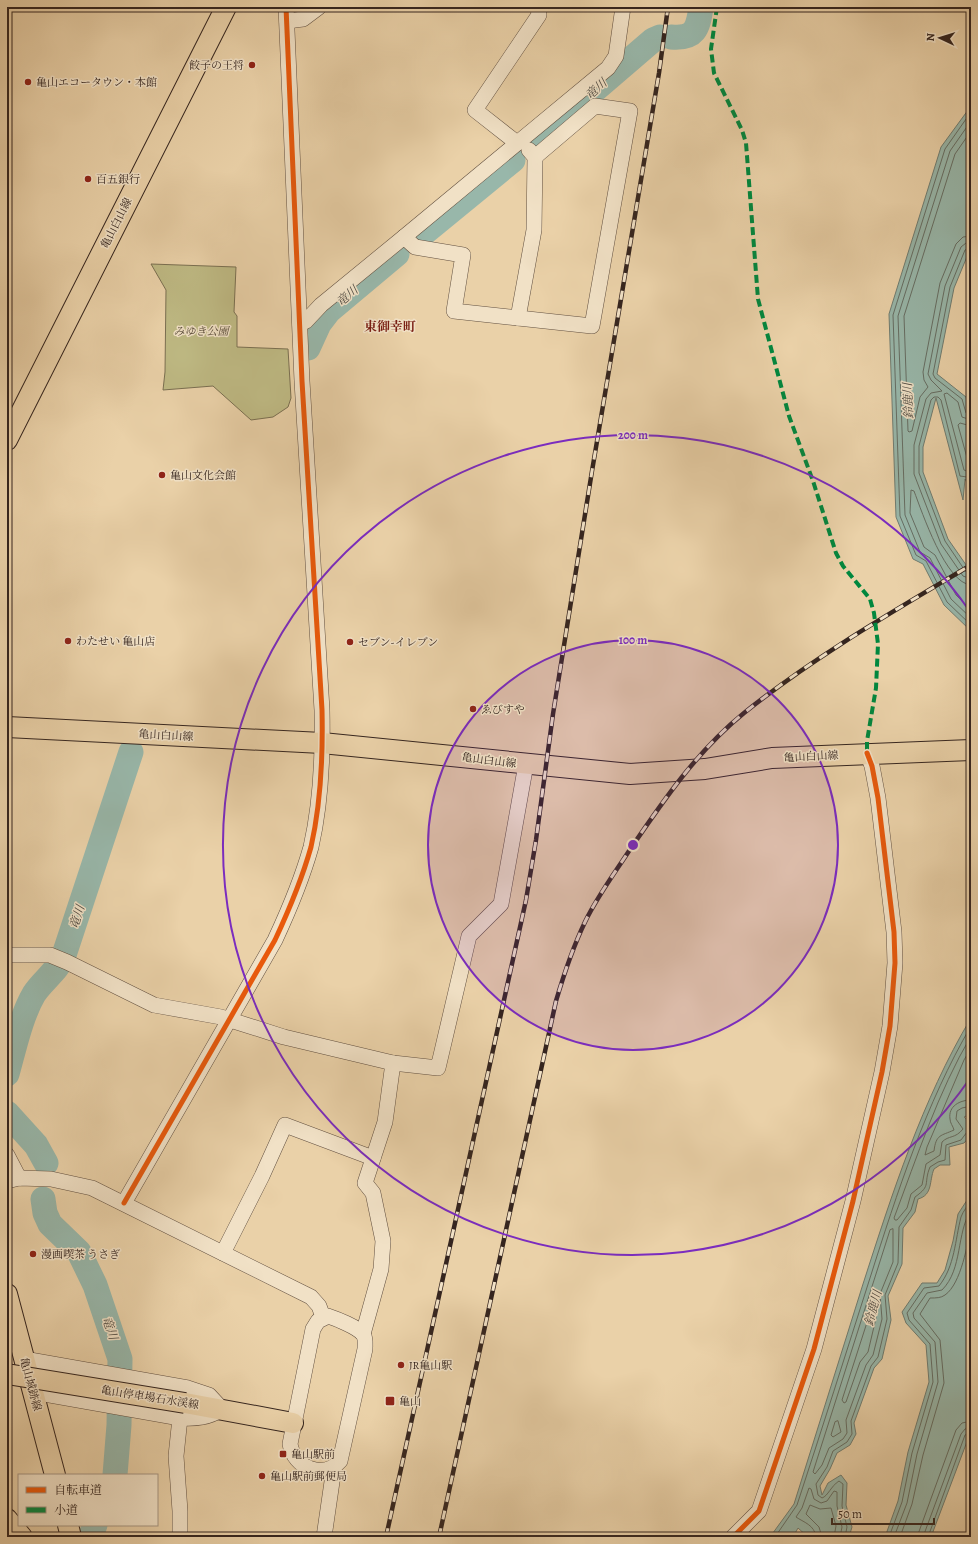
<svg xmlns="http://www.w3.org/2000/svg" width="978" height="1544" font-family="Alegreya,'Noto Serif JP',serif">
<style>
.green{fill:#beb983;stroke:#7a6f51}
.water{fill:#98b7aa;stroke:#707d72}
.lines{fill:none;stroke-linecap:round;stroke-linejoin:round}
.shore{stroke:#666e64;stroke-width:1}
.river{stroke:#98b7aa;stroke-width:25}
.minor-casing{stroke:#625041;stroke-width:16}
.major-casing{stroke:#35251f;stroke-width:22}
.minor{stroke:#f1e1c6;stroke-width:15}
.major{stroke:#ead1a8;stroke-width:20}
.rail-casing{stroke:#35251f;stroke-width:4.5}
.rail{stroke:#f1e1c6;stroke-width:3;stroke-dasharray:9;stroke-linecap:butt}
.major-bridge-casing{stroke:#35251f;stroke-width:22;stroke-linecap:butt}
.major-bridge{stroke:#ead1a8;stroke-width:20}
.quiet{stroke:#00873e;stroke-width:4;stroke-dasharray:8 4;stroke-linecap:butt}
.cycleway-casing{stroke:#f1e1c6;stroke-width:8}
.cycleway{stroke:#e8590c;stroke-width:5}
.ring{fill:none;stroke:#7b2cbf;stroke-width:2}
.poi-dot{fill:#8f2418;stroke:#f1e1c6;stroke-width:1.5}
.labels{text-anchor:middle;stroke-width:3;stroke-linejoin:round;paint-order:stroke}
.poi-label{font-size:11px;fill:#35251f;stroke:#f1e1c6;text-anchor:start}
.street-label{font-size:11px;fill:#35251f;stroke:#f1e1c6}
.park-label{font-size:11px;font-style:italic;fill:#574a38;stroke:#f1e1c6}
.water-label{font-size:12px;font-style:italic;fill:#4e4a42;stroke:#f1e1c6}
.quarter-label{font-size:13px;font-weight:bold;fill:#7a1f14;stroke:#f1e1c6}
.centre{fill:#7b2cbf;stroke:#f1e1c6;stroke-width:2}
.ring-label{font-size:12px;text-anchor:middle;font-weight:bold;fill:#7b2cbf;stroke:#f1e1c6;stroke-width:3;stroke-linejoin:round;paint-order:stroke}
</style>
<rect width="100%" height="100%" fill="#ead1a8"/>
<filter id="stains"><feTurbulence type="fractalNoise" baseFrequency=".005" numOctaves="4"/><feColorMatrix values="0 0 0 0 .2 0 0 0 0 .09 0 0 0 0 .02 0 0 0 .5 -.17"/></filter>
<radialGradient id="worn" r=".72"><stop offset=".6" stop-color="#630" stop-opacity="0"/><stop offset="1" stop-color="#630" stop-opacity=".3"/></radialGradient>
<polygon class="green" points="151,264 236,267 234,312 237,316 237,347 288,349 291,398 288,407 273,417 251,420 213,386 163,390 165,372 166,290"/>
<g class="water">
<polygon points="971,106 971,247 954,288 937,374 966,397 971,420 971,490 965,479 963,500 936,398 923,447 923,472 948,539 971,572 971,631 944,605 923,564 913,559 896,517 889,314 941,147"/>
<path d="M971 1018V1114L964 1117 971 1123V1135L964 1143 949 1147 950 1165H940L934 1169C929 1181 933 1195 918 1199L915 1212 903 1228 902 1264 888 1296 891 1320 882 1359 874 1368 854 1423 856 1434 850 1445 837 1453 830 1469 820 1486 822 1495 828 1483 841 1475 847 1483 846 1505 852 1527 849 1537H808L798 1528 793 1537H770L794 1504C817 1431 840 1357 863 1284 892 1194 922 1100 971 1018Z"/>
<polygon points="971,1194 971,1431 931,1537 885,1537 898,1501 908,1452 929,1382 926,1345 906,1323 902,1312 922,1283 937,1283 945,1270 953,1241 958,1214"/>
</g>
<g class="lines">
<g class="shore">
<polyline points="971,112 945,149 893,315 900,516 916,555 926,561 947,602 971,625"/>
<polyline points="971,121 950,151 898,316 905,515 920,552 930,558 951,599 971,618"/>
<polyline points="971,131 955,154 904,316 908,431 909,432 912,431 920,397 928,387 924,380 923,372 940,283 956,244 963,237 971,236"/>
<polyline points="971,242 966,243 961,247 945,286 928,374 931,380 942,391 931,393 926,399 914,445 914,474 941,544 963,576 971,579"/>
<polyline points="971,247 965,250 950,287 933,374 935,378 962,399 966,413 971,415"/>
<polyline points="971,420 962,417 958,402 947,393 944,394 964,470 971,473"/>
<polyline points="971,426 960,423 958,425 969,465 971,466"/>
<polyline points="971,481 967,477 960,476 941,400 938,397 934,397 931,400 919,446 919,473 945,541 966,572 971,574"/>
<path d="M971 585C946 584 922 512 914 491L911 490 910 513 924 547 935 555 956 595 971 610"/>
<path d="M971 1036C938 1092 917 1157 894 1218L895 1220H897L907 1208 911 1194 922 1185 926 1164 940 1155 942 1142C949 1135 955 1139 963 1129L956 1119 957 1111 962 1108 971 1106"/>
<path d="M971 1048 964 1060 927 1147 925 1155 934 1151C936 1134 941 1136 954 1130 953 1126 950 1123 950 1119 948 1106 960 1100 971 1100"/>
<polygon points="893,1229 893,1262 880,1294 882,1319 873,1355 866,1365 846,1420 847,1433 843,1439 829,1448 822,1465 815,1474 813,1472 890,1230"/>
<polygon points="873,1309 876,1318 868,1352 860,1362 846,1402 844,1403 842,1400 871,1310"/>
<polygon points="838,1421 841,1432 833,1437 831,1435 835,1422"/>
<path d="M775 1537 797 1505C822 1429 846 1353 870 1278 897 1193 926 1103 971 1026"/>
<path d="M816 1537C815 1525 803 1522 796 1517L802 1508 809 1488 811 1489 814 1499 821 1503 827 1501 834 1491 837 1492V1506L842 1527 840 1537"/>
<polyline points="822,1537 819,1527 806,1514 810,1505 820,1509 831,1508 836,1526 834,1537"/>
<path d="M845 1537 847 1527 842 1506 843 1484 839 1481C831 1486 828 1496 822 1498L818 1495 816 1484 827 1467 833 1451 847 1442 852 1434 851 1421 871 1366 878 1357 887 1319 885 1295 898 1263 899 1227 911 1210 915 1197C932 1185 923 1184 930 1167L938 1162 945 1160 946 1145 961 1140 967 1132 971 1131"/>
<path d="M889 1537 902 1502 912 1453 933 1382 930 1344 909 1320 907 1313 924 1288 939 1286C955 1266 955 1240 961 1217 963 1211 968 1206 971 1200"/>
<path d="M894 1537 907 1503 917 1454 938 1382 935 1342 914 1318 913 1313 927 1293 942 1290C963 1269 956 1233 971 1210"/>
<path d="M900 1537 912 1504 923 1455 944 1383 940 1340 920 1314 930 1298C936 1298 941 1298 945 1295 961 1284 968 1243 971 1225"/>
<polyline points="917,1537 956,1430 962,1423 971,1421"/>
<polyline points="923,1537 961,1434 965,1429 971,1427"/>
<polyline points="928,1537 965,1435 971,1432"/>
</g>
<g class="river">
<path d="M671 37C695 39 698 29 701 7"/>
<polyline points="533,143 653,40 660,37"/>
<polyline points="424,233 513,160"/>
<polyline points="308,348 319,324 329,311 397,254"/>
<path d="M7 1074C14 1049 21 1016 34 994 43 980 58 971 64 955L131 752"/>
<polyline points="7,1113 36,1145 46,1163"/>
<polyline points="43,1199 45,1213 50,1224 79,1252 95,1285 120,1359 119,1425 115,1475"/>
<polyline points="90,1537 95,1525"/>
</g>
<defs>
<g id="minor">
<polyline points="287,21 303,19 319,7"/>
<polyline points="517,143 475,110 539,15 538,7"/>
<polyline points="404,237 608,68 616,56 623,7"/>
<polyline points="518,318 534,230 535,157 529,150"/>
<polyline points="300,324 306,321 321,305 404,237 415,247 463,255 454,311 592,326 630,111 595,106 535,157"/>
<polyline points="7,955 50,955 67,962 154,1005 221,1017 284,1037 393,1063 438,1068 469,936 501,904 526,764"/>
<polyline points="7,1155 19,1178"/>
<polyline points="7,1181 19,1178 51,1179 92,1188 311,1297 319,1306 323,1317"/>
<path d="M124 1203 275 940C289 910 302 879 311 847 321 803 323 755 322 710L302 381 286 7"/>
<polyline points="223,1253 262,1176 285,1125 373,1158"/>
<path d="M328 1316C337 1319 357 1327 363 1334 366 1338 365 1344 365 1349L340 1461C323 1480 294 1468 290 1444L313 1329 318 1321Z"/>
<polyline points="363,1334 381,1269 383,1241 373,1193 365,1183 385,1122 393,1063"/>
<path d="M24 1359 188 1388 209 1395 222 1409C208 1418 196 1419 180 1418L33 1392"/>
<polyline points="180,1537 180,1511 176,1456 180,1418"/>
<polyline points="324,1537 334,1468"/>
<polyline points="733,1537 759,1511 814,1349 853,1201 882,1072 890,1026 893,988 895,963 894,932 878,798 872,766 867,753"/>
</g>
<g id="major">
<polyline points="7,440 226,7"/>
<polyline points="7,727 322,743 630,774 705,769 772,758 971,750"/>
<polyline points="7,1294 55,1475"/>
<polyline points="185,1403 293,1423"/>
<polyline points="7,1519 22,1537"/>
<polyline points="68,1525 71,1537"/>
</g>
</defs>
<use href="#minor" class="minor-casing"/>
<use href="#major" class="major-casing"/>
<use href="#minor" class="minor"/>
<use href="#major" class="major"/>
<defs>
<g id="rail">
<polyline points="386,1537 526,900 536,840 553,714 592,471 659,73 668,7"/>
<path d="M439 1537 556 1001C564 974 573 947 585 922 597 897 614 874 629 851 663 801 697 751 744 713 815 656 894 611 971 565"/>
</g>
</defs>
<use href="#rail" class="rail-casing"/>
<use href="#rail" class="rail"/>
<defs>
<polyline id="major-bridge" points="7,1374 185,1403"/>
</defs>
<use href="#major-bridge" class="major-bridge-casing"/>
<use href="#major-bridge" class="major-bridge"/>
<polyline class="quiet" points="717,7 711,49 714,73 742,130 746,143 758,299 789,416 813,481 836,553 843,566 870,599 874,613 878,644 876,688 867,741 867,753"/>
<defs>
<g id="cycleway">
<path d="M124 1203 275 940C289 910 302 879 311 847 321 803 323 755 322 710L302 381 286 7"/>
<polyline points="733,1537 759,1511 814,1349 853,1201 882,1072 890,1026 893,988 895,963 894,932 878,798 872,766 867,753"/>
</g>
</defs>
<use href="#cycleway" class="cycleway-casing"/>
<use href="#cycleway" class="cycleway"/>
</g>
<circle cx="633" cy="845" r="205" fill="#7b2cbf" fill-opacity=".12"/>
<g class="ring">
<circle cx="633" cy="845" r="205"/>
<path d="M971 1077A410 410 0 1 1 971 613"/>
</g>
<g class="poi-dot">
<circle cx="252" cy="65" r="4"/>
<circle cx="28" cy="82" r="4"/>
<circle cx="88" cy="179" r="4"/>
<circle cx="162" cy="475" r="4"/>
<circle cx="68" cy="641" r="4"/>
<circle cx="350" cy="642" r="4"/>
<circle cx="473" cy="709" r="4"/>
<circle cx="33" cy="1254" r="4"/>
<circle cx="401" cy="1365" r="4"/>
<rect x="385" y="1396" width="10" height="10" rx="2"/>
<rect x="279" y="1450" width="8" height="8" rx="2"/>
<circle cx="262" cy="1476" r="4"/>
</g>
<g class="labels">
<g class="poi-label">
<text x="244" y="69" text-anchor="end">餃子の王将</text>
<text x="36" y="86">亀山エコータウン・本館</text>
<text x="96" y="183">百五銀行</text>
<text x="170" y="479">亀山文化会館</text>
<text x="76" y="645">わたせい 亀山店</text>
<text x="358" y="646">セブン-イレブン</text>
<text x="481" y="713">ゑびすや</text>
<text x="41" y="1258">漫画喫茶 うさぎ</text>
<text x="409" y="1369">JR亀山駅</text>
<text x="399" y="1405">亀山</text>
<text x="291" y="1458">亀山駅前</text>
<text x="270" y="1480">亀山駅前郵便局</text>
</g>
<g class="street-label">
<text transform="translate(116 223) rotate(-63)" y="4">亀山白山線</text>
<text transform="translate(166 735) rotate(3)" y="4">亀山白山線</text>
<text transform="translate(811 756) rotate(-3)" y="4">亀山白山線</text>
<text transform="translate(489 760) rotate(7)" y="4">亀山白山線</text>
<text transform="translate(31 1384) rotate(75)" y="4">亀山城跡線</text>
<text transform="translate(150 1397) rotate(9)" y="4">亀山停車場石水渓線</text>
</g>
<g class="park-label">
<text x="201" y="335">みゆき公園</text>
</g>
<g class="water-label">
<text transform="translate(596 89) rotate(-41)" y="4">竜川</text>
<text transform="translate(347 296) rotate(-40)" y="4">竜川</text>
<text transform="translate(908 401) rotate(-92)" y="4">鈴鹿川</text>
<text transform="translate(77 917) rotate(-72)" y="4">竜川</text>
<text transform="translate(873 1308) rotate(-75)" y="4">鈴鹿川</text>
<text transform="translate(110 1328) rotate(71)" y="4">竜川</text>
</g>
<g class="quarter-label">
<text x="390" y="331">東御幸町</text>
</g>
</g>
<circle cx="633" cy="845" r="6" class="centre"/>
<g class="ring-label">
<text x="633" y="439">200 m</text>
<text x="633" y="644">100 m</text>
</g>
<rect width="978" height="1544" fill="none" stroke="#ead1a8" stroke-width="24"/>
<rect x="8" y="8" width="962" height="1528" fill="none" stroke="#35251f" stroke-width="2"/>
<rect x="12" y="12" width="954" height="1520" fill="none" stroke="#35251f"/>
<rect x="18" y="1474" width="140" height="52" fill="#f1e1c6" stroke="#a69683"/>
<rect x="26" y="1487" width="20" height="6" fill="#e8590c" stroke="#a69683"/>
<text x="54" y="1494" font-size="12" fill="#35251f">自転車道</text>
<rect x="26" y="1507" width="20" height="6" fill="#00873e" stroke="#a69683"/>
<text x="54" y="1514" font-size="12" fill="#35251f">小道</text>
<g transform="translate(940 38) rotate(274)" stroke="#f1e1c6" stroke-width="3" paint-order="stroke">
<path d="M0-3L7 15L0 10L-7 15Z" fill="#35251f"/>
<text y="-6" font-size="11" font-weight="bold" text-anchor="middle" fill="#35251f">N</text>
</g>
<path d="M832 1518v6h102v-6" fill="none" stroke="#35251f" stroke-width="2"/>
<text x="838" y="1518" font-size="12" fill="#35251f" stroke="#f1e1c6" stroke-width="3" paint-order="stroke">50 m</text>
<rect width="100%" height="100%" filter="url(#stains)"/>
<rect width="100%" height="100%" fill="url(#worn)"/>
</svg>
